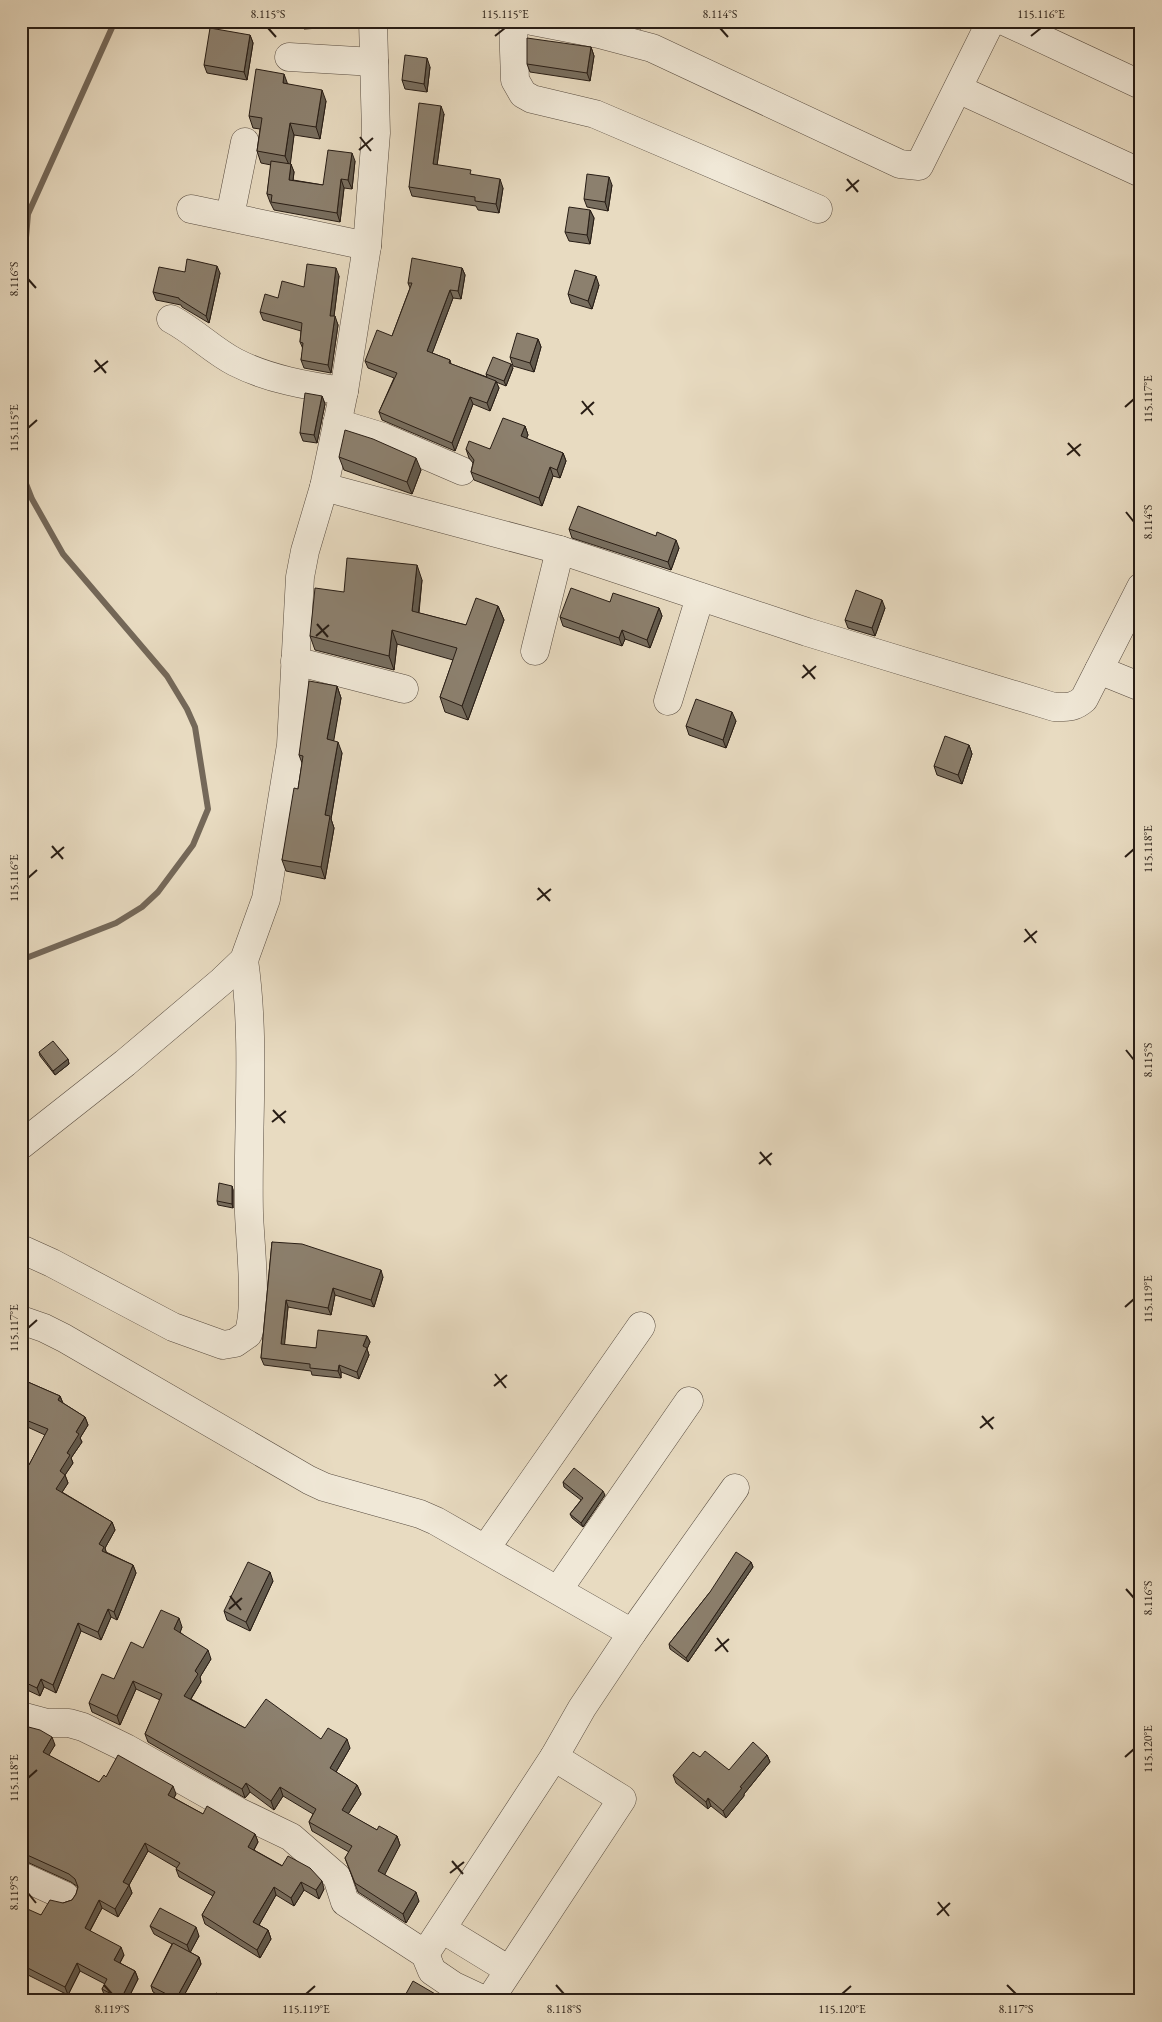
<svg xmlns="http://www.w3.org/2000/svg" width="1162" height="2022" font-family="'EB Garamond',serif">
<style>
.lines{fill:none;stroke-linecap:round;stroke-linejoin:round}
.stream{stroke:#746859;stroke-width:6}
.minor-casing{stroke:#584c40;stroke-width:29}
.minor{stroke:#f0e8d7;stroke-width:28}
.wall{fill:#786e5f;stroke:#281d15}
.shaded-wall{fill:#625a4d;stroke:#281d15}
.building{fill:#8c806e;stroke:#281d15}
.ticks{fill:none;stroke:#281d15;stroke-width:2}
.neatline{fill:none;stroke:#281d15;stroke-width:2}
.ticks-label{font-size:12px;text-anchor:middle;fill:#281d15}
</style>
<rect width="100%" height="100%" fill="#e8dbc1"/>
<filter id="stains"><feTurbulence type="fractalNoise" baseFrequency=".004" numOctaves="4"/><feColorMatrix values="0 0 0 0 .2 0 0 0 0 .09 0 0 0 0 .02 0 0 0 .5 -.17"/></filter>
<radialGradient id="worn" r=".72"><stop offset=".6" stop-color="#630" stop-opacity="0"/><stop offset="1" stop-color="#630" stop-opacity=".3"/></radialGradient>
<g class="lines">
<g class="stream">
<polyline points="21,337 24,321 22,284 28,214 115,21"/>
<polyline points="21,471 32,499 63,554 167,676 187,709 195,727 208,809 193,845 158,892 142,907 116,923 21,960"/>
</g>
<defs>
<g id="minor">
<polyline points="513,21 515,80 523,94 532,99 595,114 818,209"/>
<polyline points="532,21 599,34 652,48 900,164 919,166 991,21"/>
<polyline points="1004,21 1141,85"/>
<polyline points="289,57 374,62"/>
<polyline points="958,89 1141,173"/>
<polyline points="191,209 367,246"/>
<polyline points="230,216 245,142"/>
<path d="M171 319C194 331 212 350 235 362 268 379 308 386 344 391"/>
<polyline points="337,423 383,437 462,471"/>
<path d="M324 487 560 550 807 632 1054 707C1067 707 1074 708 1084 699L1141 587"/>
<polyline points="535,651 560,550"/>
<polyline points="295,661 404,689"/>
<polyline points="1099,670 1141,687"/>
<polyline points="668,701 700,597"/>
<polyline points="21,1145 125,1063 222,981 244,960 266,899 291,745 300,577 305,551 324,487 344,391 367,246 376,133 373,21"/>
<path d="M21 1249 52 1263 173 1327 223 1345 235 1343 248 1334C258 1309 250 1243 249 1213 247 1129 256 1043 244 960"/>
<polyline points="21,1320 44,1328 64,1338 309,1480 324,1487 420,1514 436,1521 632,1633"/>
<polyline points="486,1548 641,1326"/>
<polyline points="558,1590 689,1401"/>
<polyline points="21,1716 47,1723 69,1723 83,1727 126,1748 239,1812 291,1837 337,1877 345,1902 425,1954 554,1757 582,1708 632,1633 735,1488"/>
<polyline points="21,1876 65,1896"/>
<polyline points="442,1929 509,1970"/>
<polyline points="425,1954 432,1971 454,1986 486,2001"/>
<polyline points="489,2001 622,1799 554,1757"/>
</g>
</defs>
<use href="#minor" class="minor-casing"/>
<use href="#minor" class="minor"/>
</g>
<g class="wall">
<polygon points="301,21 335,21 336,27 304,29"/>
<polygon points="607,21 642,21 641,29"/>
<polygon points="250,35 253,43 247,80 207,73 204,65"/>
<polygon points="591,47 594,56 590,81 530,72 527,64"/>
<polygon points="430,67 427,92 405,89 402,80"/>
<polygon points="288,84 326,101 320,139 294,135 290,163 294,172 293,180 323,185 355,161 352,189 344,188 340,222 274,210 270,202 267,194 271,165 261,163 257,151 260,129 253,128 249,116"/>
<polygon points="444,114 437,165 473,175 503,188 499,213 478,210 476,206 412,196 409,187"/>
<polygon points="612,185 608,211 587,207 584,199"/>
<polygon points="590,210 594,218 590,244 569,241 565,232"/>
<polygon points="462,268 465,275 461,299 453,298 432,353 450,360 451,364 487,377 486,374 513,368 506,386 496,382 499,388 490,411 473,404 455,451 382,420 379,412 394,378 368,368 365,361 392,336 410,288 408,283"/>
<polygon points="185,272 220,273 209,323 182,307 181,305 156,300 153,292"/>
<polygon points="339,276 334,316 338,325 331,373 304,368 301,360 303,349 300,342 301,331 263,320 260,312 278,298 304,287"/>
<polygon points="599,285 592,309 571,303 568,294"/>
<polygon points="538,339 541,347 534,372 513,366 510,357"/>
<polygon points="322,396 325,404 317,443 303,441 300,433"/>
<polygon points="525,426 528,435 526,439 563,453 566,461 560,478 553,476 542,506 474,480 471,472 473,463 469,458 466,449 490,449"/>
<polygon points="339,457 421,470 412,494 344,470"/>
<polygon points="569,529 656,536 679,548 671,570 572,538"/>
<polygon points="422,580 419,613 466,625 498,606 504,620 468,720 445,712 440,697 453,660 397,644 394,670 315,650 310,636 344,592"/>
<polygon points="610,602 659,608 662,616 650,648 625,639 622,646 563,626 560,617"/>
<polygon points="885,608 875,636 848,628 845,620"/>
<polygon points="337,686 341,698 333,741 342,753 331,819 334,828 325,879 286,871 282,860 298,789 302,763 299,755"/>
<polygon points="736,721 726,748 689,735 686,726"/>
<polygon points="969,745 972,754 962,784 937,775 934,766"/>
<polygon points="39,1052 68,1059 69,1064 55,1075 40,1056"/>
<polygon points="232,1186 233,1190 233,1208 218,1205 217,1201"/>
<polygon points="272,1242 383,1277 374,1307 335,1295 331,1315 288,1307 284,1345 316,1348 367,1336 370,1342 367,1349 369,1355 359,1379 341,1372 341,1378 312,1375 311,1371 264,1365 261,1358"/>
<polygon points="21,1379 60,1396 63,1403 85,1417 88,1425 80,1438 82,1442 71,1458 73,1463 65,1475 68,1483 62,1492 112,1522 115,1530 105,1548 106,1552 133,1565 136,1573 117,1620 111,1617 101,1640 81,1631 56,1693 44,1687 40,1696 25,1689 21,1701 29,1465 45,1435 21,1424"/>
<polygon points="563,1482 605,1495 583,1527 572,1518 570,1514 581,1500 564,1487"/>
<polygon points="751,1562 753,1567 688,1662 670,1649 669,1644 710,1592"/>
<polygon points="273,1581 250,1631 227,1620 224,1611"/>
<polygon points="182,1627 180,1632 211,1659 200,1677 201,1682 191,1699 245,1728 321,1739 350,1748 336,1772 357,1785 361,1794 348,1814 377,1830 397,1836 400,1845 384,1874 419,1901 406,1923 358,1892 345,1858 349,1852 312,1831 309,1822 313,1814 283,1796 274,1810 250,1792 245,1798 148,1742 145,1734 160,1700 136,1689 120,1725 92,1712 89,1703 114,1679 143,1648"/>
<polygon points="21,1725 55,1745 48,1755 99,1782 106,1777 176,1794 174,1798 203,1814 255,1834 258,1842 254,1850 324,1889 319,1899 304,1890 294,1906 276,1895 259,1925 268,1930 271,1939 260,1958 205,1924 202,1915 213,1896 179,1877 176,1869 177,1868 148,1851 129,1885 132,1893 118,1917 102,1908 90,1931 124,1955 120,1963 135,1971 138,1979 127,2001 112,2001 105,1997 102,1989 105,1984 80,1971 68,1995 26,1974 21,1985 21,1911 41,1915 63,1903 72,1900 76,1894 78,1887 71,1882 27,1862 21,1861"/>
<polygon points="767,1755 770,1762 744,1794 744,1796 726,1818 711,1806 708,1809 676,1783 673,1775 700,1757 729,1770"/>
<polygon points="150,1926 199,1936 190,1952 199,1957 201,1964 181,2001 169,2001 153,1992 151,1986 172,1944 154,1934"/>
</g>
<g class="shaded-wall">
<polygon points="638,21 642,21 641,29"/>
<polygon points="250,35 253,43 247,80 244,72"/>
<polygon points="591,47 594,56 590,81 587,73"/>
<polygon points="427,58 430,67 427,92 424,84"/>
<polygon points="284,74 288,85 283,83"/>
<polygon points="322,90 326,101 320,139 316,127"/>
<polygon points="441,106 444,114 436,173 433,164"/>
<polygon points="290,123 294,135 290,167 285,156"/>
<polygon points="352,153 355,161 352,189 348,180"/>
<polygon points="291,164 294,172 292,188 289,180"/>
<polygon points="609,177 612,185 608,211 605,202"/>
<polygon points="341,179 344,188 340,222 337,213"/>
<polygon points="500,179 503,188 499,213 496,204"/>
<polygon points="590,210 594,218 590,244 587,235"/>
<polygon points="217,266 220,273 209,323 206,316"/>
<polygon points="336,268 339,276 333,324 330,316"/>
<polygon points="462,268 465,275 461,299 458,291"/>
<polygon points="596,276 599,285 592,309 588,301"/>
<polygon points="450,290 453,298 430,359 427,351"/>
<polygon points="335,316 338,325 331,373 328,365"/>
<polygon points="538,339 541,347 534,372 530,363"/>
<polygon points="511,364 513,368 506,386 504,381"/>
<polygon points="496,381 499,388 490,411 487,403"/>
<polygon points="322,396 325,404 317,443 314,435"/>
<polygon points="470,397 473,404 455,451 452,443"/>
<polygon points="525,426 528,435 524,445 521,436"/>
<polygon points="563,453 566,461 560,478 557,470"/>
<polygon points="416,458 421,470 412,494 407,482"/>
<polygon points="550,467 553,476 542,506 539,498"/>
<polygon points="676,540 679,548 671,570 668,562"/>
<polygon points="417,565 422,580 417,626 412,611"/>
<polygon points="882,600 885,608 875,636 872,628"/>
<polygon points="498,606 504,620 468,720 462,706"/>
<polygon points="659,608 662,616 650,648 647,640"/>
<polygon points="392,630 397,644 394,670 389,656"/>
<polygon points="622,630 625,639 622,646 619,638"/>
<polygon points="337,686 341,698 332,751 327,739"/>
<polygon points="732,712 736,721 726,748 723,740"/>
<polygon points="338,742 342,753 331,819 334,828 325,879 321,867 325,815"/>
<polygon points="969,745 972,754 962,784 958,775"/>
<polygon points="68,1059 69,1064 55,1075 53,1071"/>
<polygon points="23,1088 25,1096 21,1101 21,1090"/>
<polygon points="232,1186 233,1190 233,1208 232,1204"/>
<polygon points="381,1270 383,1277 374,1307 371,1300"/>
<polygon points="333,1288 335,1295 331,1315 328,1308"/>
<polygon points="286,1300 288,1307 284,1351 281,1344"/>
<polygon points="367,1336 370,1342 367,1349 369,1355 359,1379 357,1372 363,1346"/>
<polygon points="339,1365 341,1372 341,1378 338,1371"/>
<polygon points="60,1396 63,1404 58,1400"/>
<polygon points="85,1417 88,1425 80,1438 82,1442 71,1458 73,1463 65,1475 68,1483 59,1497 56,1489 60,1471 76,1432"/>
<polygon points="603,1491 605,1495 583,1527 581,1523"/>
<polygon points="112,1522 115,1530 105,1548 107,1555 105,1559 99,1544"/>
<polygon points="751,1562 753,1567 688,1662 686,1658"/>
<polygon points="133,1565 136,1573 117,1620 114,1612"/>
<polygon points="270,1572 273,1581 250,1631 246,1622"/>
<polygon points="108,1609 111,1617 101,1640 98,1632"/>
<polygon points="179,1618 182,1627 178,1638 174,1629"/>
<polygon points="78,1623 81,1631 56,1693 53,1685"/>
<polygon points="208,1650 211,1659 200,1677 201,1682 187,1705 184,1696 195,1671"/>
<polygon points="41,1679 44,1687 40,1696 37,1688"/>
<polygon points="22,1681 25,1689 21,1701 21,1685"/>
<polygon points="133,1681 136,1689 120,1725 117,1716"/>
<polygon points="52,1737 55,1745 46,1760 43,1752"/>
<polygon points="347,1739 350,1748 333,1777 330,1768"/>
<polygon points="767,1755 770,1762 744,1794 744,1796 726,1818 723,1811 740,1787"/>
<polygon points="246,1783 250,1792 245,1798 242,1789"/>
<polygon points="357,1785 361,1794 345,1819 342,1810"/>
<polygon points="173,1786 176,1794 171,1803 168,1795"/>
<polygon points="280,1787 283,1796 274,1810 271,1801"/>
<polygon points="708,1798 711,1806 708,1809 706,1802"/>
<polygon points="255,1834 258,1842 251,1855 248,1847"/>
<polygon points="397,1836 400,1845 382,1880 378,1871"/>
<polygon points="145,1843 148,1851 129,1885 132,1893 118,1917 115,1909 123,1882"/>
<polygon points="322,1881 324,1889 319,1899 316,1890"/>
<polygon points="301,1882 304,1890 294,1906 291,1898"/>
<polygon points="274,1887 276,1895 256,1930 253,1922"/>
<polygon points="416,1892 419,1901 406,1923 403,1914"/>
<polygon points="99,1900 102,1908 87,1936 85,1928"/>
<polygon points="196,1927 199,1936 190,1953 187,1945"/>
<polygon points="268,1930 271,1939 260,1958 257,1950"/>
<polygon points="121,1947 124,1955 117,1968 114,1960"/>
<polygon points="199,1957 201,1964 181,2001 176,2001 176,1999"/>
<polygon points="77,1963 80,1971 68,1995 65,1987"/>
<polygon points="24,1966 26,1974 21,1985 21,1971"/>
<polygon points="135,1971 138,1979 127,2001 122,2001 121,1999"/>
<polygon points="437,1995 439,2001 434,2001"/>
</g>
<g class="building">
<polygon points="210,28 250,35 244,72 204,65"/>
<polygon points="527,38 591,47 587,73 527,64"/>
<polygon points="405,55 427,58 424,84 402,80"/>
<polygon points="256,69 284,74 283,83 322,90 316,127 290,123 285,156 257,151 262,118 249,116"/>
<polygon points="419,103 441,106 433,164 471,170 470,174 500,179 496,204 475,201 475,197 409,187"/>
<polygon points="328,150 352,153 348,180 341,179 337,213 271,202 272,195 267,194 271,161 291,164 289,180 323,185"/>
<polygon points="587,174 609,177 605,202 584,199"/>
<polygon points="569,207 590,210 587,235 565,232"/>
<polygon points="412,258 462,268 458,291 450,290 427,351 450,360 449,363 496,381 487,403 470,397 452,443 379,412 397,373 365,361 377,330 392,336 412,283 408,283"/>
<polygon points="187,259 217,266 206,316 179,299 179,298 153,292 159,267 185,272"/>
<polygon points="307,264 336,268 330,316 335,316 328,365 301,360 303,343 300,342 302,323 260,312 265,294 278,298 282,281 304,287"/>
<polygon points="575,270 596,276 588,301 568,294"/>
<polygon points="517,333 538,339 530,363 510,357"/>
<polygon points="493,357 511,364 504,381 486,374"/>
<polygon points="305,393 322,396 314,435 300,433"/>
<polygon points="503,418 525,426 521,436 563,453 557,470 550,467 539,498 471,472 474,460 466,449 469,441 490,449"/>
<polygon points="345,430 373,439 416,458 407,482 339,457"/>
<polygon points="578,506 656,536 657,532 676,540 668,562 569,529"/>
<polygon points="347,558 417,565 412,611 466,625 476,598 498,606 462,706 440,697 457,648 392,630 389,656 310,636 315,588 344,592"/>
<polygon points="571,588 610,602 613,593 659,608 647,640 622,630 619,638 560,617"/>
<polygon points="856,590 882,600 872,628 845,620"/>
<polygon points="309,681 337,686 327,739 338,742 325,815 330,816 321,867 282,860 294,788 298,789 303,756 299,755"/>
<polygon points="696,699 732,712 723,740 686,726"/>
<polygon points="945,736 969,745 958,775 934,766"/>
<polygon points="53,1041 68,1059 53,1071 39,1052"/>
<polygon points="219,1183 232,1186 232,1204 217,1201"/>
<polygon points="272,1242 302,1244 381,1270 371,1300 333,1288 328,1308 286,1300 281,1344 316,1348 318,1330 367,1336 363,1346 367,1348 357,1372 339,1365 338,1371 310,1368 310,1364 261,1358"/>
<polygon points="21,1379 60,1396 58,1400 85,1417 76,1432 79,1434 67,1453 70,1455 60,1471 65,1475 56,1489 112,1522 99,1544 104,1547 102,1551 133,1565 114,1612 108,1609 98,1632 78,1623 53,1685 41,1679 37,1688 22,1681 21,1685 21,1463 29,1465 48,1429 21,1418"/>
<polygon points="574,1468 603,1491 581,1523 570,1514 583,1498 563,1482"/>
<polygon points="736,1552 751,1562 686,1658 669,1644 710,1592"/>
<polygon points="248,1562 270,1572 246,1622 224,1611"/>
<polygon points="161,1610 179,1618 174,1629 208,1650 195,1671 198,1674 184,1696 245,1728 266,1699 321,1739 328,1728 347,1739 330,1768 357,1785 342,1810 377,1830 379,1826 397,1836 378,1871 416,1892 403,1914 355,1883 345,1858 352,1846 309,1822 316,1809 280,1787 271,1801 246,1783 242,1789 145,1734 162,1694 133,1681 117,1716 89,1703 102,1674 114,1679 131,1642 143,1648"/>
<polygon points="21,1725 40,1730 52,1737 43,1752 99,1782 104,1775 106,1777 118,1755 173,1786 168,1795 203,1814 207,1806 255,1834 248,1847 282,1866 288,1856 310,1868 322,1881 316,1890 301,1882 291,1898 274,1887 253,1922 268,1930 257,1950 202,1915 215,1892 176,1869 180,1863 145,1843 123,1882 129,1885 115,1909 99,1900 85,1928 121,1947 114,1960 135,1971 121,1999 102,1989 107,1979 77,1963 65,1987 24,1966 21,1971 21,1911 23,1907 41,1915 50,1900 63,1903 72,1900 76,1894 78,1887 75,1879 69,1874 25,1854 21,1853"/>
<polygon points="753,1742 767,1755 740,1787 742,1788 723,1811 708,1798 706,1802 673,1775 693,1752 700,1757 705,1751 729,1770"/>
<polygon points="160,1908 196,1927 187,1945 150,1926"/>
<polygon points="173,1943 199,1957 176,1999 151,1986"/>
<polygon points="413,1981 437,1995 434,2001 402,2001"/>
<polygon points="216,1993 232,2001 212,2001"/>
</g>
<path class="ticks" d="M268 28 276 37M720 28 728 37M495 36 505 28M1031 36 1041 28M360 137 371 151M359 150 373 138M847 179 858 192M846 191 859 180M28 279 36 288M95 360 106 373M94 372 108 361M582 401 593 415M1125 407 1134 399M581 414 594 402M28 428 37 420M1068 443 1080 456M1067 455 1081 444M1126 512 1134 522M317 624 328 637M316 636 329 625M803 665 815 679M802 678 816 666M52 846 63 859M1125 857 1134 849M51 858 64 847M28 878 37 870M538 888 550 901M537 900 551 889M1025 929 1036 943M1024 942 1037 931M1126 1050 1134 1060M273 1110 285 1123M272 1122 286 1111M760 1152 771 1165M759 1164 772 1153M1125 1307 1134 1299M28 1328 37 1320M495 1374 506 1388M494 1386 507 1375M982 1416 993 1429M980 1428 994 1417M1126 1589 1134 1598M230 1596 241 1610M229 1609 242 1598M717 1638 728 1652M715 1651 729 1639M1125 1757 1134 1749M28 1778 37 1770M452 1861 463 1874M450 1873 464 1862M28 1893 36 1903M938 1902 949 1916M937 1915 950 1903M104 1985 112 1994M556 1985 564 1994M1007 1985 1016 1994M306 1994 315 1986M842 1994 851 1986"/>
<rect width="1162" height="2022" fill="none" stroke="#e8dbc1" stroke-width="55"/>
<rect x="28" y="28" width="1106" height="1966" class="neatline"/>
<g class="ticks-label">
<text x="268" y="18">8.115°S</text>
<text x="505" y="18">115.115°E</text>
<text x="720" y="18">8.114°S</text>
<text x="1041" y="18">115.116°E</text>
<text transform="translate(14 279) rotate(-90)" y="4">8.116°S</text>
<text transform="translate(1148 399) rotate(-90)" y="4">115.117°E</text>
<text transform="translate(14 428) rotate(-90)" y="4">115.115°E</text>
<text transform="translate(1148 522) rotate(-90)" y="4">8.114°S</text>
<text transform="translate(1148 849) rotate(-90)" y="4">115.118°E</text>
<text transform="translate(14 878) rotate(-90)" y="4">115.116°E</text>
<text transform="translate(1148 1060) rotate(-90)" y="4">8.115°S</text>
<text transform="translate(1148 1299) rotate(-90)" y="4">115.119°E</text>
<text transform="translate(14 1328) rotate(-90)" y="4">115.117°E</text>
<text transform="translate(1148 1598) rotate(-90)" y="4">8.116°S</text>
<text transform="translate(1148 1749) rotate(-90)" y="4">115.120°E</text>
<text transform="translate(14 1778) rotate(-90)" y="4">115.118°E</text>
<text transform="translate(14 1893) rotate(-90)" y="4">8.119°S</text>
<text x="112" y="2013">8.119°S</text>
<text x="306" y="2013">115.119°E</text>
<text x="564" y="2013">8.118°S</text>
<text x="842" y="2013">115.120°E</text>
<text x="1016" y="2013">8.117°S</text>
</g>
<rect width="100%" height="100%" filter="url(#stains)"/>
<rect width="100%" height="100%" fill="url(#worn)"/>
</svg>
